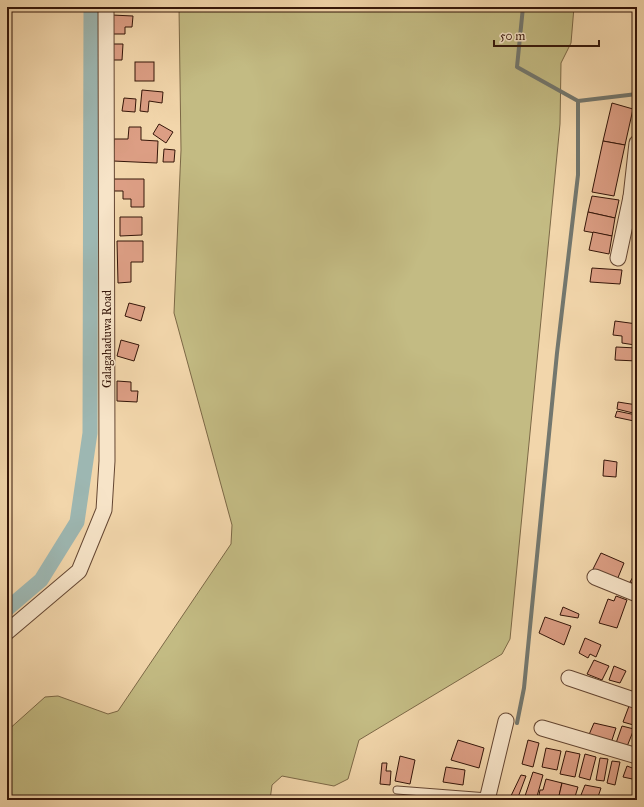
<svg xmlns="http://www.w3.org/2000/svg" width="644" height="807" font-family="'IM FELL Great Primer',serif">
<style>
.green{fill:#c3bb83;stroke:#7c6846}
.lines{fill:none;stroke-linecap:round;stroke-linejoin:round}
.stream{stroke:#73776e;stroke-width:4}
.canal{stroke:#9db7b2;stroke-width:15}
.building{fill:#dc9e84;stroke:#351609}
.service-casing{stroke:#644632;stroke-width:9}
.minor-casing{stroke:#644632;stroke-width:17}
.service{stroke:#f7e4c8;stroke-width:7}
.minor{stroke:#f7e4c8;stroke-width:15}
.labels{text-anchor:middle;stroke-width:3;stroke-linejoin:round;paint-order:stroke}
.street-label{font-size:12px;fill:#351609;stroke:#f7e4c8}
</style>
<rect width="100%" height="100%" fill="#f2d6ab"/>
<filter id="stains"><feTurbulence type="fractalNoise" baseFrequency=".005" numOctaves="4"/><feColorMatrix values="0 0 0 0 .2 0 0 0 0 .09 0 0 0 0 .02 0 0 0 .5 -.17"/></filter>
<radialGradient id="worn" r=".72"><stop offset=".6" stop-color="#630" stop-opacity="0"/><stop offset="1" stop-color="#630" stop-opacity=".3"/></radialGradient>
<polygon class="green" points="179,7 574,7 571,43 561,63 560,124 510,639 502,654 359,740 348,779 334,786 282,776 272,785 270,800 7,800 7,731 45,697 58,696 108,714 118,711 231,544 232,525 174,313 181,150"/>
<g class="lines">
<g class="stream">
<polyline points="578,101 637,94"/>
<polyline points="517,723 524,688 557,353 578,175 578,101 517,67 523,7"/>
</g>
<polyline class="canal" points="7,609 41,580 77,522 90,433 91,7"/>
</g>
<g class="building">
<polygon points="112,15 133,16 132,27 125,27 125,34 111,34"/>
<polygon points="112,44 123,44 122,60 111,60"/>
<rect x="135" y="62" width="19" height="19"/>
<polygon points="142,90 163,92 162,103 149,101 148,112 140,111"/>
<polygon points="124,98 136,99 135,112 122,111"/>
<polygon points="612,103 633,109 625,145 603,141"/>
<polygon points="159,124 173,132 166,143 153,134"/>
<polygon points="129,127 141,127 141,140 158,141 157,163 113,161 114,139 128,139"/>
<polygon points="603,141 625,145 614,196 592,192"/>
<polygon points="164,149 175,150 174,162 163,162"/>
<polygon points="112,179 144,179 144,207 131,207 131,199 123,199 123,191 112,191"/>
<polygon points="592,196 619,200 615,218 588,212"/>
<polygon points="588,212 615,218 612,236 584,231"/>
<polygon points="120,217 142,217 142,235 120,236"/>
<polygon points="593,232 612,236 609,254 589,250"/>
<polygon points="117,241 143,241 143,262 131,262 131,282 118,283"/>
<polygon points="592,268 622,270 620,284 590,282"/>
<polygon points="129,303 145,307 141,321 125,316"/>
<polygon points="615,321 637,324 635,345 622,343 622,336 613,335"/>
<polygon points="121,340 139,345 134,361 117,356"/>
<polygon points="616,347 637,348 637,361 615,360"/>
<polygon points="117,381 131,382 131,391 138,391 137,402 117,401"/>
<polygon points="618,402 637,405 637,414 617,409"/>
<polygon points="617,411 636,415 634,421 615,417"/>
<polygon points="604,460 617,462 616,477 603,476"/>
<polygon points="601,553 624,563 617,580 592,571"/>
<polygon points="637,570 637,585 630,582"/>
<polygon points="616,596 627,600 617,628 599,623 608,599 614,601"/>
<polygon points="563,607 579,614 578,618 560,615"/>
<polygon points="545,617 571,626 564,645 539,633"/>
<polygon points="585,638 601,645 596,657 590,654 588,658 579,653"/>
<polygon points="594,660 609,666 602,680 587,674"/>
<polygon points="614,666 626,671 620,683 609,680"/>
<polygon points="629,706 637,708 637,726 623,722"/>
<polygon points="594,723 616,728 611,743 588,737"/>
<polygon points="622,726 634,729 626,749 615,746"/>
<polygon points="458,740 484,748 479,768 451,760"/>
<polygon points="528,740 539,743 533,767 522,764"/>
<polygon points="546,748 561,751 557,770 542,767"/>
<polygon points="566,751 580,754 575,777 560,774"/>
<polygon points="585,754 596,757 590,780 579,777"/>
<polygon points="400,756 415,760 410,784 395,781"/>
<polygon points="600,758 608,759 604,781 596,780"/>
<polygon points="612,761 620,762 615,785 607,783"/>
<polygon points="382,763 387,763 386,771 391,771 390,785 380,784"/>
<polygon points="627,766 635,769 636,766 637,766 637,780 623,777"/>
<polygon points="446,767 465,770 463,785 443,782"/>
<polygon points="533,772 543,775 536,800 524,799"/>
<polygon points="521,775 526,776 517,800 509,800"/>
<polygon points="546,779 562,783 558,800 541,800 542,796 539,795 540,790 543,790"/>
<polygon points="562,783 578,787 574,800 558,800"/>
<polygon points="585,785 601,788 597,800 579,800"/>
</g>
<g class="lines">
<defs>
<polyline id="service" points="397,790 488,797"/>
<g id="minor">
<polyline points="637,143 631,197 637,201"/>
<polyline points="618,258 631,197"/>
<polyline points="595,577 637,594"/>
<polyline points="7,632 79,571 104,510 107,461 106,7"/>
<polyline points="569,678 637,701"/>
<polyline points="542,728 637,756"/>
<polyline points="487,800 506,721"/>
</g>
</defs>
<use href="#service" class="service-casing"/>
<use href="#minor" class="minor-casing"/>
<use href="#service" class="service"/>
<use href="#minor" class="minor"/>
</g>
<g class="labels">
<g class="street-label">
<text transform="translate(107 339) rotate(-90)" y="4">Galagahaduwa Road</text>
</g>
</g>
<rect width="644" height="807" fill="none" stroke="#f2d6ab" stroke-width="24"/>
<rect x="8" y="8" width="628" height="791" fill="none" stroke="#351609" stroke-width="2"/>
<rect x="12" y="12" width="620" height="783" fill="none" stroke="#351609"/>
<path d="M494 40v6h105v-6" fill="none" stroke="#351609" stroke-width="2"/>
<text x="500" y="40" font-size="12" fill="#351609" stroke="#f7e4c8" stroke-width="3" paint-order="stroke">50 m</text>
<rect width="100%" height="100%" filter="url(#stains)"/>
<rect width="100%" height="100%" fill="url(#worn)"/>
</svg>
